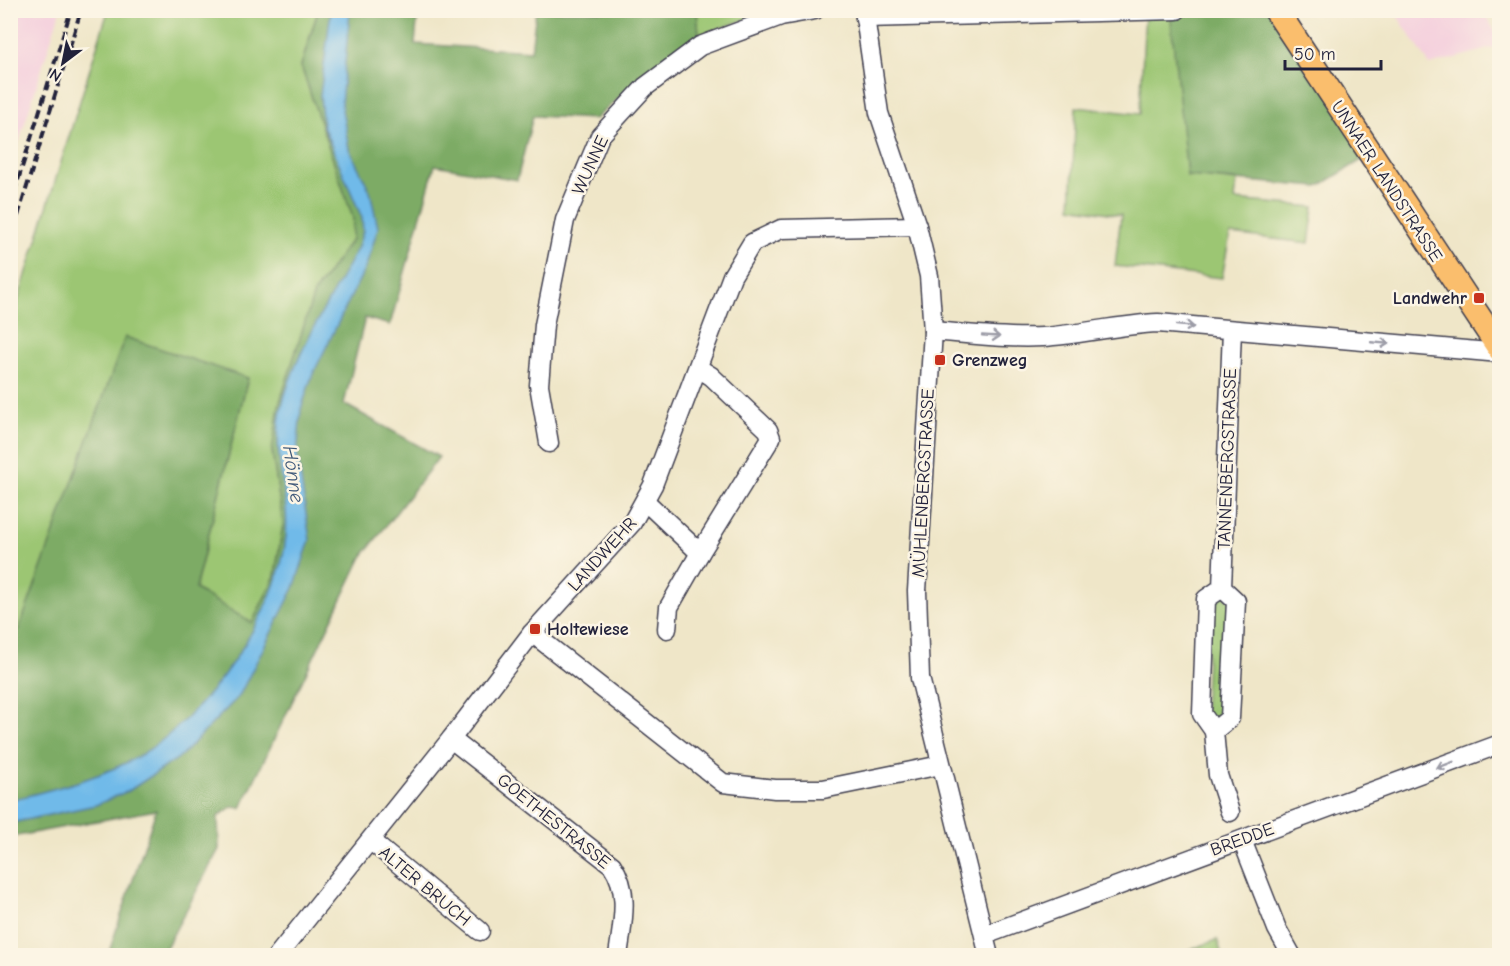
<svg xmlns="http://www.w3.org/2000/svg" width="1510" height="966" font-family="'Comic Neue',sans-serif">
<style>
.built{fill:#f4cfdd}
.green{fill:#9cc673;stroke:#5f7457;stroke-width:1.5}
.forest{fill:#7dab65;stroke:#506650;stroke-width:1.5}
.water{fill:#70bae9;stroke:#496e92;stroke-width:1.5}
.lines{fill:none;stroke-linecap:round;stroke-linejoin:round}
.minor-casing{stroke:#413f50;stroke-width:21}
.major-casing{stroke:#413f50;stroke-width:27}
.minor{stroke:#fff;stroke-width:18}
.major{stroke:#fabe6d;stroke-width:24}
.rail{stroke:#22223b;stroke-width:4;stroke-dasharray:9 4.5;stroke-linecap:butt}
.oneway{stroke:#9c9ca7}
.poi-dot{fill:#c8321e;stroke:#fcf5e5;stroke-width:2}
.labels{text-anchor:middle;stroke-width:5;stroke-linejoin:round;paint-order:stroke}
.street-label{font-size:18px;fill:#22223b;stroke:#fcf5e5}
.poi-label{font-size:18px;font-weight:bold;fill:#22223b;stroke:#fcf5e5;text-anchor:start}
.water-label{font-size:20px;font-style:italic;fill:#3d5778;stroke:#fcf5e5}
</style>
<rect width="100%" height="100%" fill="#fcf5e5"/>
<filter id="ink" filterUnits="userSpaceOnUse"><feTurbulence type="fractalNoise" baseFrequency=".0167" numOctaves="2"/><feDisplacementMap in="SourceGraphic" scale="12" xChannelSelector="R" yChannelSelector="G"/><feConvolveMatrix kernelMatrix="1 2 1 2 8 2 1 2 1" color-interpolation-filters="sRGB"/></filter>
<filter id="wash" filterUnits="userSpaceOnUse"><feTurbulence type="fractalNoise" baseFrequency=".008" numOctaves="4" result="noise"/><feDisplacementMap in="SourceGraphic" scale="24" xChannelSelector="R" yChannelSelector="G"/><feGaussianBlur stdDeviation="1.35" result="paint"/><feColorMatrix in="noise" values="0 0 0 0 0 0 0 0 0 0 0 0 0 0 0 0 0 1.4 0 .05"/><feComposite in="paint" operator="in"/></filter>
<g filter="url(#wash)">
<rect width="100%" height="100%" fill="#efe6c8"/>
<g class="built">
<polygon points="10,11 60,11 13,161 10,160"/>
<polygon points="1394,11 1483,11 1499,38 1499,46 1430,65"/>
</g>
<g class="green">
<polygon points="697,10 772,11 699,35"/>
<polygon points="108,11 318,11 301,66 353,218 352,239 314,293 272,451 283,524 275,576 252,624 195,589 248,378 19,629 11,630 11,323"/>
<polygon points="1145,11 1176,11 1187,175 1237,181 1235,200 1314,207 1309,243 1230,234 1222,278 1115,266 1121,215 1071,207 1076,107 1140,114"/>
<polygon points="1222,593 1233,603 1227,716 1214,727 1204,713 1210,600"/>
<polygon points="1217,939 1222,955 1174,955 1217,940"/>
</g>
<g class="forest">
<polygon points="318,11 418,11 415,44 531,51 536,11 697,11 699,35 640,79 595,119 533,116 517,180 435,165 390,325 365,318 344,404 439,457 362,557 241,808 232,807 218,816 219,849 162,955 108,955 156,810 11,837 10,630 19,629 125,337 248,378 195,589 252,623 275,576 283,524 272,451 279,405 314,293 352,239 353,218 301,66"/>
<polygon points="1170,11 1276,11 1370,155 1318,187 1187,176"/>
</g>
<path class="water" d="M331 11H350L341 104 349 149 370 191 378 228 366 266 312 376 301 409 297 453 310 540 294 588 239 696 180 757 130 790 96 805 11 823V800C53 789 101 778 139 756 203 719 280 611 286 536 290 493 271 456 281 410 293 355 332 297 358 247L363 231 362 218 323 126 320 96Z"/>
</g>
<g filter="url(#ink)">
<g class="lines">
<defs>
<g id="minor">
<polyline points="864,10 879,113 917,226 929,276 933,331 917,591 920,678 989,956"/>
<polyline points="865,18 1177,10"/>
<path d="M933 331C970 334 1007 339 1043 337 1082 334 1119 325 1158 323L1500 353"/>
<polyline points="549,443 539,385 544,325 565,220 600,136 645,87 700,46 781,16 815,10"/>
<polyline points="646,502 700,553 771,438 768,430 711,376 698,368"/>
<polyline points="1222,588 1236,601 1230,718 1214,731 1202,714 1206,599 1222,588 1232,330"/>
<polyline points="667,629 669,607 700,553"/>
<polyline points="532,633 723,783 775,789 823,789 941,765"/>
<polyline points="1214,731 1218,775 1230,812"/>
<path d="M451 739 612 865C631 893 622 924 618 956"/>
<polyline points="1242,840 1277,929 1292,956"/>
<polyline points="371,841 480,931"/>
<polyline points="985,935 1500,744"/>
<polyline points="277,956 451,739 532,633 632,523 653,485 732,276 752,243 781,229 917,226"/>
</g>
<polyline id="major" points="1276,10 1500,349"/>
</defs>
<use href="#minor" class="minor-casing"/>
<use href="#major" class="major-casing"/>
<use href="#minor" class="minor"/>
<use href="#major" class="major"/>
<g class="rail">
<polyline points="10,206 71,10"/>
<polyline points="10,242 81,10"/>
</g>
</g>
<defs><path id="oneway-shaft" d="M-6 0H5M1.5-3L5.5 0L1.5 3" fill="none" stroke-width="1.6" stroke-linecap="round" stroke-linejoin="round" transform="scale(1.5)"/></defs>
<g class="oneway">
<use href="#oneway-shaft" transform="translate(1185 326) rotate(6)"/>
<use href="#oneway-shaft" transform="translate(991 336) rotate(4)"/>
<use href="#oneway-shaft" transform="translate(1380 343) rotate(5)"/>
<use href="#oneway-shaft" transform="translate(1445 765) rotate(159)"/>
</g>
</g>
<g class="poi-dot">
<rect x="1473" y="292" width="12" height="12" rx="3"/>
<rect x="934" y="354" width="12" height="12" rx="3"/>
<rect x="529" y="623" width="12" height="12" rx="3"/>
</g>
<g class="labels">
<g class="street-label">
<text transform="translate(590 165) rotate(-65)" y="6">WUNNE</text>
<text transform="translate(1387 181) rotate(57)" y="6">UNNAER LANDSTRASSE</text>
<text transform="translate(1227 459) rotate(-88)" y="6">TANNENBERGSTRASSE</text>
<text transform="translate(923 483) rotate(-87)" y="6">MÜHLENBERGSTRASSE</text>
<text transform="translate(602 554) rotate(-48)" y="6">LANDWEHR</text>
<text transform="translate(554 821) rotate(39)" y="6">GOETHESTRASSE</text>
<text transform="translate(1242 839) rotate(-20)" y="6">BREDDE</text>
<text transform="translate(425 886) rotate(40)" y="6">ALTER BRUCH</text>
</g>
<g class="poi-label">
<text x="1467" y="304" text-anchor="end">Landwehr</text>
<text x="952" y="366">Grenzweg</text>
<text x="547" y="635">Holtewiese</text>
</g>
<g class="water-label">
<text transform="translate(294 474) rotate(82)" y="7">Hönne</text>
</g>
</g>
<rect width="1510" height="966" fill="none" stroke="#fcf5e5" stroke-width="36"/>
<g transform="translate(63 63) rotate(212)" stroke="#fcf5e5" stroke-width="4.5" paint-order="stroke">
<path d="M0-4.5L10 22L0 15L-10 22Z" fill="#22223b"/>
<text y="-9" font-size="16" font-weight="bold" text-anchor="middle" fill="#22223b">N</text>
</g>
<path d="M1285 60v9h96v-9" fill="none" stroke="#22223b" stroke-width="3"/>
<text x="1294" y="60" font-size="18" fill="#22223b" stroke="#fcf5e5" stroke-width="4.5" paint-order="stroke">50 m</text>
</svg>
